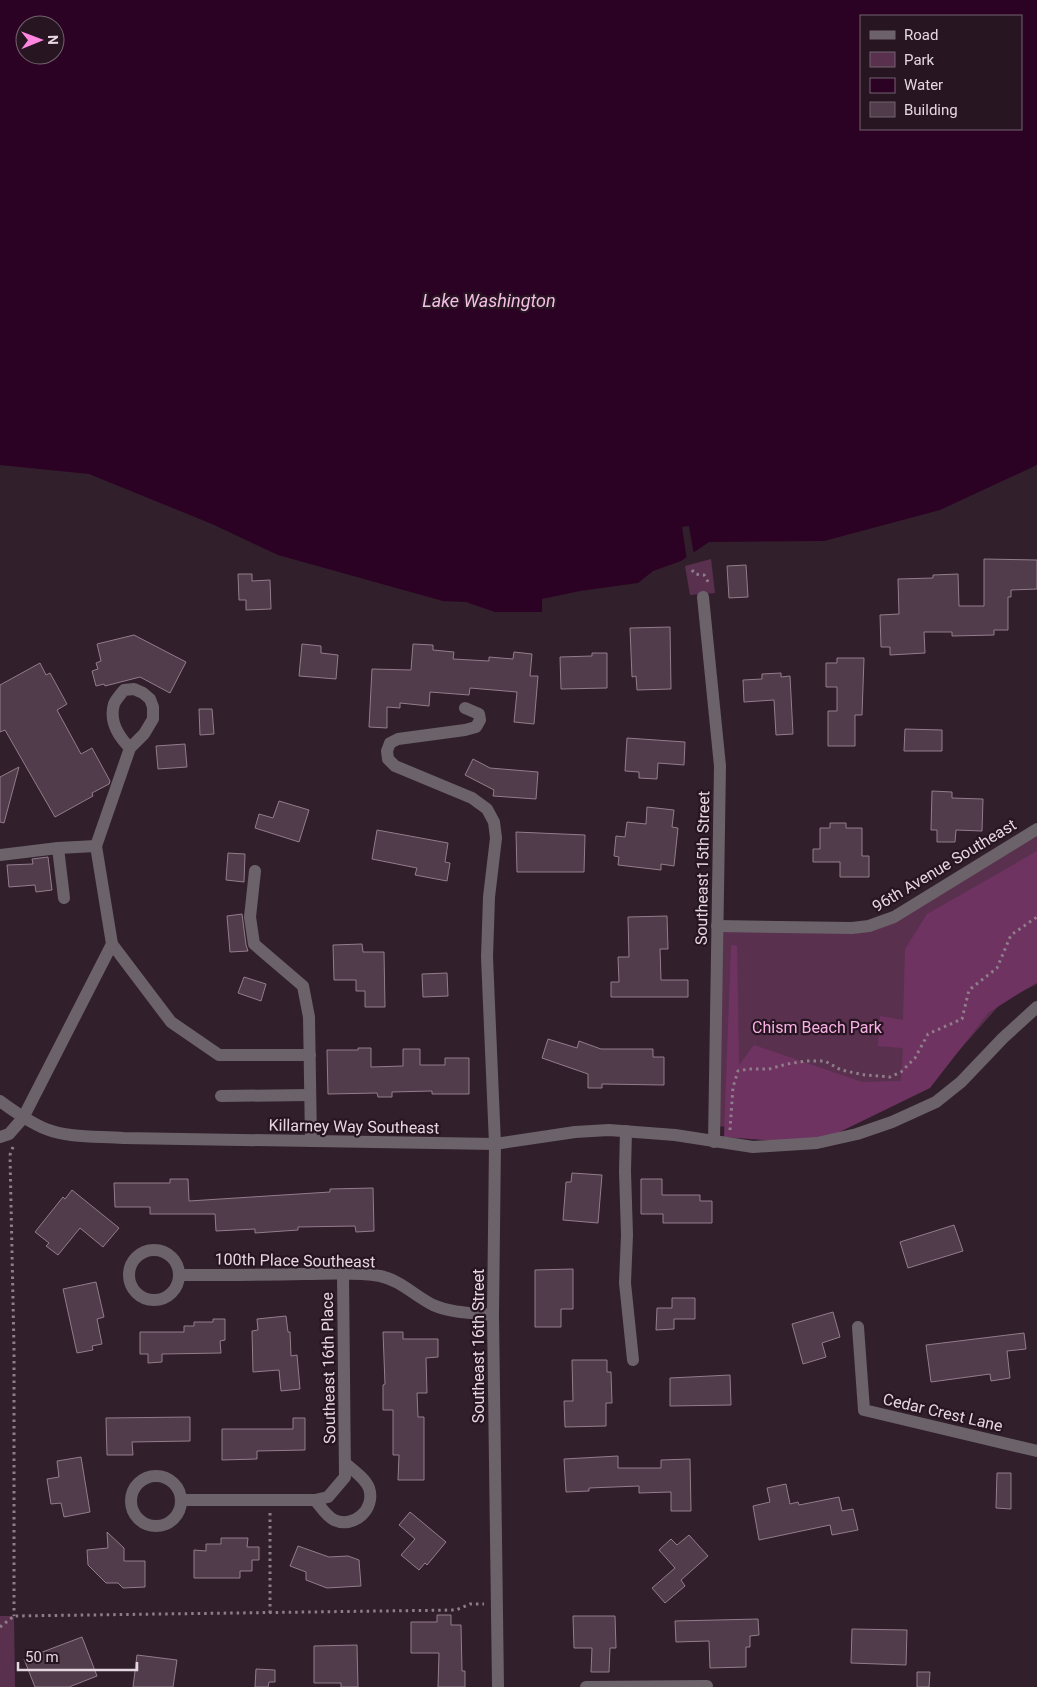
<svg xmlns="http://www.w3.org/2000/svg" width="1037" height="1687" font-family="Roboto,sans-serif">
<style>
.green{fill:#59314e}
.forest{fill:#6f3361}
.water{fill:#2c0224;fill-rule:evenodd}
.pier{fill:#311f2c}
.building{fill:#503c4a;stroke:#937c8c}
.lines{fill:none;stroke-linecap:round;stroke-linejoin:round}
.path{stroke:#8e7e89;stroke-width:3;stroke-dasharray:2.5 4;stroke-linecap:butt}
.minor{stroke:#6c6269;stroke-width:12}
.labels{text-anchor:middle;stroke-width:4.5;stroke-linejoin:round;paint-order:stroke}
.street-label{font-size:16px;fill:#e4d7e0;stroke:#271522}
.park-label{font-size:16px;fill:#f9b0e5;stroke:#271522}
.water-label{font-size:18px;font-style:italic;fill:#f5bee5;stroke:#271522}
</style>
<rect width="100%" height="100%" fill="#311f2c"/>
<g class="green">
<polygon points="711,559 715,593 690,595 685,566"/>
<polygon points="1037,831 1037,984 1003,1001 924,1090 814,1137 717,1126 717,926 869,926"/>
<polygon points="0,1616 14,1616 15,1687 0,1687"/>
</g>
<polygon class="forest" points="1037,851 1037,982 988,1013 930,1088 815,1144 724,1137 731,945 737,946 739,1065 754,1045 862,1082 901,1081 903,1048 878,1046 880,1016 903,1020 905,949 927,914"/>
<path class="water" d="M0 0H1037V465L940 510 824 541 709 542 681 561 653 571 638 583 580 591 542 599V612H495L466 602 443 601 278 555 212 524 89 474 0 465ZM861 16H1021V129H861ZM25 25H55V55H25Z"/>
<polygon class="pier" points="689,526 694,555 687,560 682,527"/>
<g class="building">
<polygon points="984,559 1037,560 1037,589 1011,590 1011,597 1008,597 1008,630 994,630 994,635 952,636 952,632 924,632 925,653 890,655 890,647 881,647 880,615 899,614 898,579 933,578 933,575 958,574 959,606 984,606"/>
<polygon points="746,565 748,597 729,598 727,566"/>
<polygon points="238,574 252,574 252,581 270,580 271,609 246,610 246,600 239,600"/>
<polygon points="670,627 671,689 637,690 636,676 632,677 630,628"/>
<polygon points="134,635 186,662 170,693 140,677 105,686 104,684 96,686 92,671 98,669 96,663 101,661 97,644"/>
<polygon points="302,644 321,646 321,653 338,655 336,679 299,676"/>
<polygon points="413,644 433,645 433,650 454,652 453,659 489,661 489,657 513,659 514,652 532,654 530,676 538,676 534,724 514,722 517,692 470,688 469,695 430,692 429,706 400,703 400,708 387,707 387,728 369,727 372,669 411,670"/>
<polygon points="592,653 607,653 607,688 561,689 560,657 592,656"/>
<polygon points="837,658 864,658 862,715 855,715 855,746 828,746 828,711 837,711 837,687 826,687 826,663 837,663"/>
<polygon points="40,663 46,675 50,673 67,704 57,710 81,754 92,748 110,781 109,784 92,793 93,796 55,817 5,730 0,732 0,685"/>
<polygon points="781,673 781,677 790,676 793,734 776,735 774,700 744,702 743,680 762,679 762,674"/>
<polygon points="199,709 212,709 214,734 200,735"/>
<polygon points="905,729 942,730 942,751 904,751"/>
<polygon points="627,738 685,742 684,765 658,763 657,779 639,778 639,772 625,771"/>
<polygon points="185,744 187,767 158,769 156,746"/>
<polygon points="473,759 490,768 538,772 536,799 493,796 494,790 465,775"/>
<polygon points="19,767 4,823 0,822 0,777"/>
<polygon points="932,791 952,792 952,798 983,799 982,831 956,830 955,842 937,842 937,830 931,830"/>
<polygon points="279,801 309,810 299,842 255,828 259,814 273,818"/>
<polygon points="647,807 674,810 672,827 678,828 674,866 661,864 661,870 618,865 619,857 614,856 616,836 625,837 627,822 646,824"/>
<polygon points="830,823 846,823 846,828 862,828 862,856 869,856 869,877 840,877 840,862 813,862 813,849 820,849 820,828 830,828"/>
<polygon points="377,830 448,843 445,862 450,863 447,881 415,875 417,868 372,859"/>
<polygon points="516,832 585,835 584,872 517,872"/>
<polygon points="228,853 245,854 244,882 226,880"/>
<polygon points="48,857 52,890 36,892 35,885 9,887 7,865 33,864 32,859"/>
<polygon points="242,914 246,945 248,951 230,952 227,916"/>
<polygon points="667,916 668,949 660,949 661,980 688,980 688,997 611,997 611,982 619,982 618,957 629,957 628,917"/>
<polygon points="362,944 363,952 384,952 385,1007 365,1007 365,991 356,991 356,980 334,980 333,945"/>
<polygon points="447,973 448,996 423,997 422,974"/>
<polygon points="244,977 266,984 261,1001 238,993"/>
<polygon points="548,1039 577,1048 579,1041 601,1049 653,1049 653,1057 664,1057 664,1085 602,1084 602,1088 588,1088 588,1074 542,1058"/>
<polygon points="358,1048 371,1048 371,1067 403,1066 403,1049 420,1049 420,1065 445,1065 445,1058 469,1058 469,1094 432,1094 432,1091 392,1092 392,1097 378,1097 377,1093 328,1094 327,1050 358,1050"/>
<polygon points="572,1173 602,1175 598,1223 563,1220 566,1182 571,1182"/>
<polygon points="170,1179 188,1179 189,1201 330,1192 330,1189 373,1188 374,1231 356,1232 355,1226 298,1227 298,1230 255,1233 255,1229 216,1231 215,1214 150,1214 150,1207 115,1207 114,1183 170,1183"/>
<polygon points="641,1179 662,1179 662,1195 700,1195 700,1201 712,1201 712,1223 663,1223 663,1214 641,1214"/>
<polygon points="72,1190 119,1228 103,1247 80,1228 58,1255 46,1246 49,1243 35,1232 63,1197 65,1199"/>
<polygon points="954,1225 963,1251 908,1268 900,1242"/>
<polygon points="573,1269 573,1309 561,1309 561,1327 535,1327 535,1270"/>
<polygon points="96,1282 104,1317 97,1319 102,1344 92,1346 93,1350 77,1353 63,1289"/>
<polygon points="672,1298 695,1298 695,1319 674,1319 674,1329 656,1330 657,1308 672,1308"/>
<polygon points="833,1312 840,1337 822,1343 826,1357 803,1364 792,1324"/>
<polygon points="286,1316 288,1332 290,1332 291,1356 297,1355 300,1389 281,1391 279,1370 253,1372 252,1331 258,1330 257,1319"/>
<polygon points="213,1319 225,1319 225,1340 220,1341 221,1353 162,1354 162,1362 148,1363 148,1354 140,1354 140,1332 184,1332 184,1326 194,1326 194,1322 213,1322"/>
<polygon points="383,1332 403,1332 403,1339 438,1339 438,1357 426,1358 427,1393 417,1393 418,1417 424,1417 424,1480 398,1480 399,1455 393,1455 393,1410 383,1410 383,1385 385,1384"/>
<polygon points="1024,1333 1026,1349 1007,1351 1010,1378 991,1381 990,1374 931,1382 926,1345"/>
<polygon points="572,1360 607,1360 607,1372 611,1372 612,1403 606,1403 606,1426 565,1427 564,1401 573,1401"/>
<polygon points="730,1375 731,1405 670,1406 670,1378"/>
<polygon points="190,1417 190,1441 132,1442 133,1455 107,1455 106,1418"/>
<polygon points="293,1418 305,1418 305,1450 257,1451 257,1459 222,1460 222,1429 293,1429"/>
<polygon points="618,1456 618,1468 661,1468 661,1460 690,1459 691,1511 671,1511 671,1492 639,1493 639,1486 589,1488 589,1491 566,1492 564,1459"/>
<polygon points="81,1457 90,1512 64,1517 61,1503 51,1504 47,1479 59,1477 57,1461"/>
<polygon points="997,1473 1011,1473 1011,1509 996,1508"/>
<polygon points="786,1484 790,1504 798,1502 799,1505 839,1497 842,1511 853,1509 858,1530 832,1535 830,1525 759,1540 753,1506 770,1502 767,1488"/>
<polygon points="410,1512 446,1542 427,1565 425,1563 419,1570 401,1555 415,1539 399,1525"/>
<polygon points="107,1532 124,1548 124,1561 145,1561 145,1587 123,1588 118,1583 106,1583 88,1565 87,1550 108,1548"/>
<polygon points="689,1535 708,1556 681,1580 685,1586 665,1603 652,1588 675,1568 659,1550 671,1539 677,1545"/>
<polygon points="221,1538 248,1538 247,1547 259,1547 259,1560 252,1560 252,1571 240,1571 240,1578 194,1578 194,1550 206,1551 206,1544 221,1544"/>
<polygon points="298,1546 329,1557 348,1556 359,1560 361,1586 327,1588 306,1580 306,1572 290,1566"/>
<polygon points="437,1615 451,1615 451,1625 461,1625 462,1671 465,1671 465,1687 438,1687 439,1653 411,1653 411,1622 437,1622"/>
<polygon points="573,1616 615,1616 616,1648 610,1648 609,1672 591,1672 592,1648 574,1648"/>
<polygon points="758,1619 759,1635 750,1636 750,1647 746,1647 746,1667 710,1668 709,1641 676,1642 675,1621"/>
<polygon points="852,1629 907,1630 906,1665 851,1663"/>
<polygon points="82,1637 97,1676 69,1687 35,1687 24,1659"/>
<polygon points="357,1645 358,1687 341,1687 341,1683 314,1683 314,1646"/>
<polygon points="137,1655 177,1660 173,1687 133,1687"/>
<polygon points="256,1669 275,1670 275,1682 269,1682 268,1687 255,1687"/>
<polygon points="917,1672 930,1672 929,1687 917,1687"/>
</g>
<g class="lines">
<g class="path">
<polyline points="692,570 695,574 704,575 710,585"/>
<polyline points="730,1130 733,1087 738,1071 749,1069 769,1069 787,1064 806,1061 825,1061 841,1070 865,1075 890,1077 901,1072 915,1058 928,1034 962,1019 969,990 997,968 1011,935 1037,917"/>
<polyline points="13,1147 10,1155 14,1349 14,1616"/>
<polyline points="270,1513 270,1613"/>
<polyline points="0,1627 14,1616 456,1610 470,1604 484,1604"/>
</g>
<g class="minor">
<polyline points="703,597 720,766 714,1142"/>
<polyline points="465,708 479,714 480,720 476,727 465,730 398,739 390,743 387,751 388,759 395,766 472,798 487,809 494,822 496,838 489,897 487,957 495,1144 493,1315 498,1687"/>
<path d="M130 748C118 736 109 721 114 704 116 699 121 694 124 690L134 689 143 693 150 699 153 707V719L144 734 130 748 96 846 112 944 171 1022 219 1055H310"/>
<polyline points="58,848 64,898"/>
<polyline points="0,855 58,848 96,846"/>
<polyline points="255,871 250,917 254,944 303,986 309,1017 311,1141"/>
<polyline points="717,926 852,928 869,926 894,917 1037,829"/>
<polyline points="221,1096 310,1095"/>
<path d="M0 1101C15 1112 29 1122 46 1129 68 1138 100 1136 123 1138L495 1144 575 1132 609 1130 675 1135 753 1147 817 1143 857 1134 892 1122 936 1102 961 1082 1003 1038 1037 1007"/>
<polyline points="626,1131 625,1171 627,1235 625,1283 633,1360"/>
<polyline points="0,1137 9,1134 23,1118 112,944"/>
<circle cx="154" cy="1275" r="25"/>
<path d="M179 1275C221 1275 262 1275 304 1274 329 1274 355 1272 380 1276 400 1280 415 1296 433 1305 451 1313 473 1313 493 1315"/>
<polyline points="858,1327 864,1410 1037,1451"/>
<circle cx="156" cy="1501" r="25"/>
<polyline points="181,1500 315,1500 328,1497 345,1477 343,1274"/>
<path d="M315 1500C321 1507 326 1516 334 1520 354 1529 376 1509 369 1488 365 1478 353 1470 345 1463"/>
<polyline points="586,1687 707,1686"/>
</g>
</g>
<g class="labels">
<g class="street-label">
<text transform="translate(944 865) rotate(-31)" y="6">96th Avenue Southeast</text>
<text transform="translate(702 868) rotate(-89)" y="6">Southeast 15th Street</text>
<text transform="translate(354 1126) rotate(1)" y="6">Killarney Way Southeast</text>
<text transform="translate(295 1260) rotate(1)" y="6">100th Place Southeast</text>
<text transform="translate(478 1346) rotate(-90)" y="6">Southeast 16th Street</text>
<text transform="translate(328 1368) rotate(-91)" y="6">Southeast 16th Place</text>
<text transform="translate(943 1412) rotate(13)" y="6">Cedar Crest Lane</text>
</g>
<g class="park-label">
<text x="817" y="1033">Chism Beach Park</text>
</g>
<g class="water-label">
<text x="489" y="307">Lake Washington</text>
</g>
</g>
<rect x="860" y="15" width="162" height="115" fill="#271522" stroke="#73636e"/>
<rect x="870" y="31" width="25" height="8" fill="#6c6269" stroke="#73636e"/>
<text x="904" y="40" font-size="15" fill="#e4d7e0">Road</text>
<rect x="870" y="52" width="25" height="15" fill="#59314e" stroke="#73636e"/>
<text x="904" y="65" font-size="15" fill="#e4d7e0">Park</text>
<rect x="870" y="78" width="25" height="15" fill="#2c0224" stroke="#73636e"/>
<text x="904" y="90" font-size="15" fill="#e4d7e0">Water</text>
<rect x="870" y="102" width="25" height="15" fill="#503c4a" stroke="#73636e"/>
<text x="904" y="115" font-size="15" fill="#e4d7e0">Building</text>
<g transform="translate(40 40) rotate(89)"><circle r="24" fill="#271522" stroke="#73636e"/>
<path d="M0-4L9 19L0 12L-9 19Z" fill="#fe86e0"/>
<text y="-8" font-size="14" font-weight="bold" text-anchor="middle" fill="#e4d7e0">N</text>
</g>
<path d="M18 1662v8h119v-8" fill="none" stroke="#e4d7e0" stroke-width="2.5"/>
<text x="25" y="1662" font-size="15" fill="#e4d7e0" stroke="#271522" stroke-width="4" paint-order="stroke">50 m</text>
</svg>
